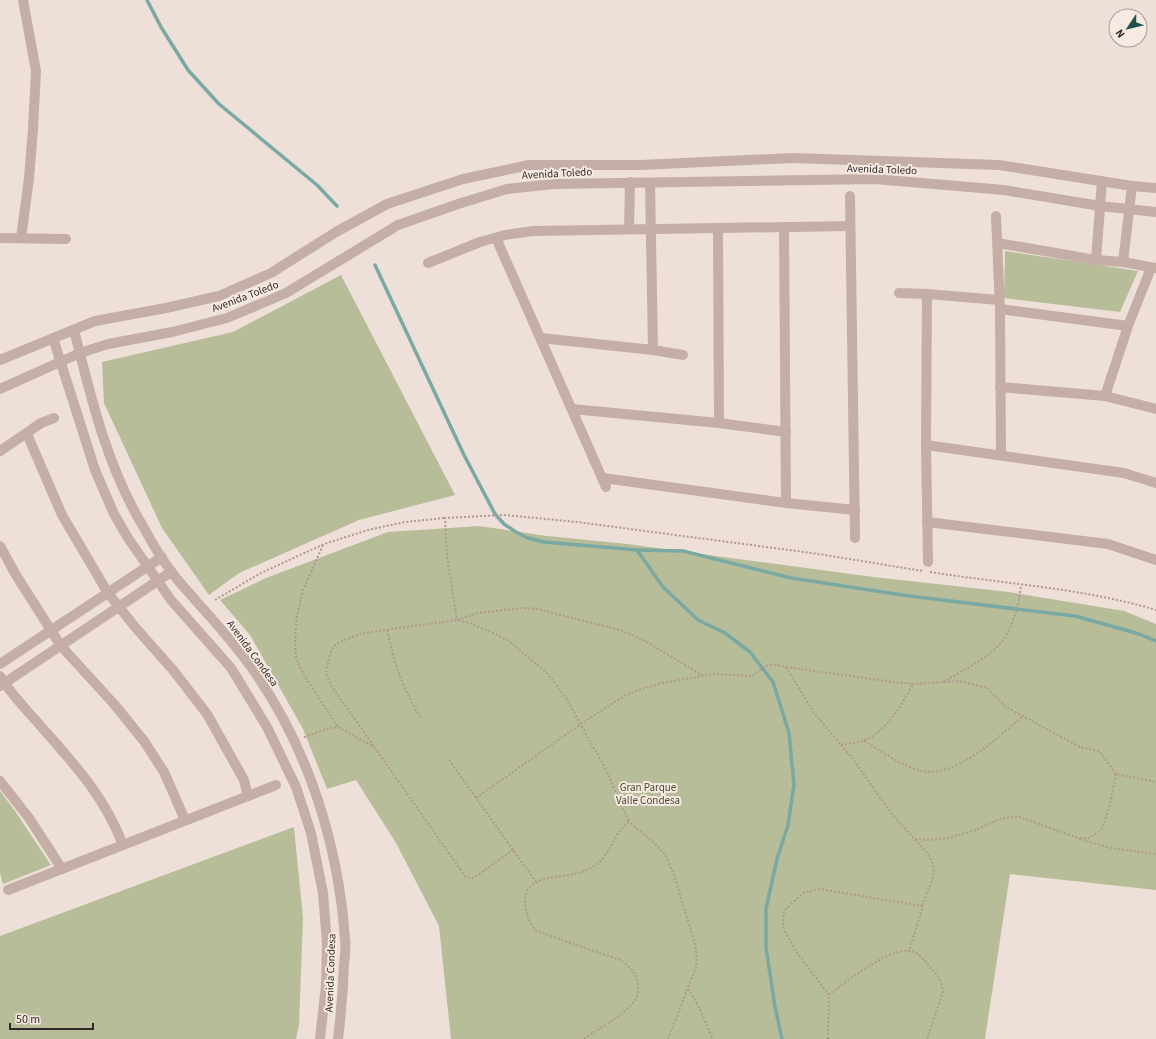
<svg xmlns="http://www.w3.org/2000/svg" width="1156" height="1039" font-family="'Source Sans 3',sans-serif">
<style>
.green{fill:#b7bc99}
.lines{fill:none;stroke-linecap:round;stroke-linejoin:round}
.stream{stroke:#79a9a2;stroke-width:3.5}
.path{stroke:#b1988f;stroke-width:2;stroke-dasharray:2 2;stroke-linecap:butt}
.minor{stroke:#c5aea5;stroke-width:10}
.tertiary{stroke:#c5aea5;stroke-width:10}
.labels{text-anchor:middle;stroke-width:4;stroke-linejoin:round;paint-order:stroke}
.street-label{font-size:11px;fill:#322726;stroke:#f7eae3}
.park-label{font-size:11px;fill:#474e2b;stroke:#f7eae3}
</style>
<rect width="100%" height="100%" fill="#eee0d8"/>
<g class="green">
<polygon points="1005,251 1138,271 1120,312 1004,298"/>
<polygon points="341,275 455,495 359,520 239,573 209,595 162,528 104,403 102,362 233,332"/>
<polygon points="479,526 547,536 627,544 873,577 1009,592 1124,611 1156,624 1156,890 1010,874 985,1039 451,1039 439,926 396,843 356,780 327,789 303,729 250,635 220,600 266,578 388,532"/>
<polygon points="0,791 15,811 51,865 3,884 0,873"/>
<polygon points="294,827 303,918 299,1025 296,1039 0,1039 0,936"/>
</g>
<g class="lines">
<g class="stream">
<polyline points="147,0 161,27 188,70 219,104 317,185 337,206"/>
<polyline points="375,265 464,455 495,514 504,524 516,532 528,538 544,542 637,550 663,587 698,620 725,633 750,652 773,682 789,733 794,785 788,825 777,859 766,909 766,947 775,1007 782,1039"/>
<polyline points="637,550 683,551 791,578 909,596 1075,616 1136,633 1156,641"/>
</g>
<g class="path">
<polyline points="323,545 303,590 297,615 295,639 296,659 304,675 338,727"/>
<path d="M930 572C1005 584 1083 588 1156 610"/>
<polyline points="215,600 259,574 324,544 368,530 405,522 445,518"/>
<path d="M387 630C394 663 403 690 421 718"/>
<polyline points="786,667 814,713 853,759 891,813 927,853 932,862 934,870 933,878 922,906"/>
<polyline points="703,676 649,643 623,631 538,609 522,608 478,613 457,620 447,556 445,518 504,515 577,522 812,553 923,571"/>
<path d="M943 682C963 670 989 659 1003 640 1014 625 1019 603 1021 585"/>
<polyline points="304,737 329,728 338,727 374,747"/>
<path d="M864 741C881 751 899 764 918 770 954 781 998 737 1023 716"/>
<path d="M841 745C848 744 855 743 862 741 884 735 903 703 913 684"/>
<polyline points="449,760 536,882"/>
<path d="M476 798 581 724 624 696 641 689 662 683 714 674 752 676C766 665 768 662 786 667L893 682 913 684 959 681 987 688 1006 707 1080 747 1099 751 1116 774 1156 782"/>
<polyline points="1080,838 1090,838 1102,829 1110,804 1116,774"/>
<polyline points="915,839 931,840 948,838 976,830 1000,819 1017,816 1086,841 1111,848 1156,854"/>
<polyline points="513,850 475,877 471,878 465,876 330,684 326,671 331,651 335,645 340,642 363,633 457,620 470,623 493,633 509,641 547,673 566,698 604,766 629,822"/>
<polyline points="688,989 695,999 713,1039"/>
<path d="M829 995C843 983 895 943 914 952 920 954 925 961 929 966 937 974 942 981 943 992L927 1039"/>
<path d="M584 1039C599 1028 629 1014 637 996 639 991 638 986 637 981 636 972 628 965 620 960L536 931C529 922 525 912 525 900 525 876 557 878 574 874 581 873 589 869 596 865 611 854 614 832 629 822L651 840 665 854 674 875 695 944 697 957 696 967 668 1039"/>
<polyline points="828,1039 829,995 796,951 786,933 783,926 783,914 786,909 803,893 820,889 922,906 922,910 909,951"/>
</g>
<g class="minor">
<polyline points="650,183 653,350 683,355"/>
<polyline points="850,196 855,538"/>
<polyline points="996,216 1000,309 1001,455"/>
<polyline points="784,227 786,503"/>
<polyline points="718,228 719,423"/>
<polyline points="629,229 630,182"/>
<polyline points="0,238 66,239"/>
<polyline points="21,238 29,178 33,129 36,71 23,0"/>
<polyline points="496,238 606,487"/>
<polyline points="998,243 1096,260 1123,262 1156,268"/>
<polyline points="1096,260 1102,181"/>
<polyline points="1123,262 1132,186"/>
<polyline points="428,263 480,242 505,235 533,231 850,226"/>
<polyline points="899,293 927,294"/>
<polyline points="1000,309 1128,326"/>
<polyline points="541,338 653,350"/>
<polyline points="1000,387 1105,396 1156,409"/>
<polyline points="1105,396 1128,326 1151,268"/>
<polyline points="572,409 719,423 786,432"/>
<polyline points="27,434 62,515 108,593 135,627 173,670 207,714 244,780 248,796"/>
<polyline points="926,445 1124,473 1156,483"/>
<polyline points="0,451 41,423 54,418"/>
<polyline points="603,478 786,503 855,510"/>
<polyline points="927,522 1108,544 1156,560"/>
<polyline points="0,546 16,575 61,646 114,704 144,741 164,772 185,820"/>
<polyline points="928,562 926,445 927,294 999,300"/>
<polyline points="0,664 162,557"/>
<path d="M0 676C10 693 25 708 38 723 73 763 104 795 123 845"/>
<polyline points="0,686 171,572"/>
<polyline points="0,781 29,818 62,869"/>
<polyline points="8,890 276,785"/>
</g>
<g class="tertiary">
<path d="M74 330C91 398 107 467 144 528 152 543 161 558 171 571 178 582 188 591 196 601 217 624 238 648 256 674 309 751 338 844 345 938 346 946 345 956 344 965 343 990 341 1014 338 1039"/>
<polyline points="53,338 95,470 114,514 128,538 171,600 231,668 267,727 296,787 311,833 323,893 327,943 326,985 320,1039"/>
<polyline points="0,360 95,321 166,308 219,296 271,273 336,232 387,204 463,179 529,165 640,165 793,158 999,165 1132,186 1156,188"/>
<polyline points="0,389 80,353 108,344 172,332 227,318 286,293 398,225 458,204 507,189 554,184 875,179 1004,190 1100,206 1156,212"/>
</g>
</g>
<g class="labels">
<g class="street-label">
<text transform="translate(882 169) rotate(2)" y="4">Avenida Toledo</text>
<text transform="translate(557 173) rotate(-3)" y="4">Avenida Toledo</text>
<text transform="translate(245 296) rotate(-21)" y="4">Avenida Toledo</text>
<text transform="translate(253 653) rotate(54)" y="4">Avenida Condesa</text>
<text transform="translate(330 973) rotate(-88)" y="4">Avenida Condesa</text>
</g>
<g class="park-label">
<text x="648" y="791">Gran Parque<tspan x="648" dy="13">Valle Condesa</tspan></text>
</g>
</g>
<g transform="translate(1128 28) rotate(235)"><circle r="19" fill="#f7eae3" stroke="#a89c97"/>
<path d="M0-3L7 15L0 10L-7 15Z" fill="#1f504a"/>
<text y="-6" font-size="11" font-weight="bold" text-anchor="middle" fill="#322726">N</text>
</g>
<path d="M10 1023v6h83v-6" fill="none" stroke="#322726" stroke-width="2"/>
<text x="16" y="1023" font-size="12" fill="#322726" stroke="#f7eae3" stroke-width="3" paint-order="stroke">50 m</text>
</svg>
